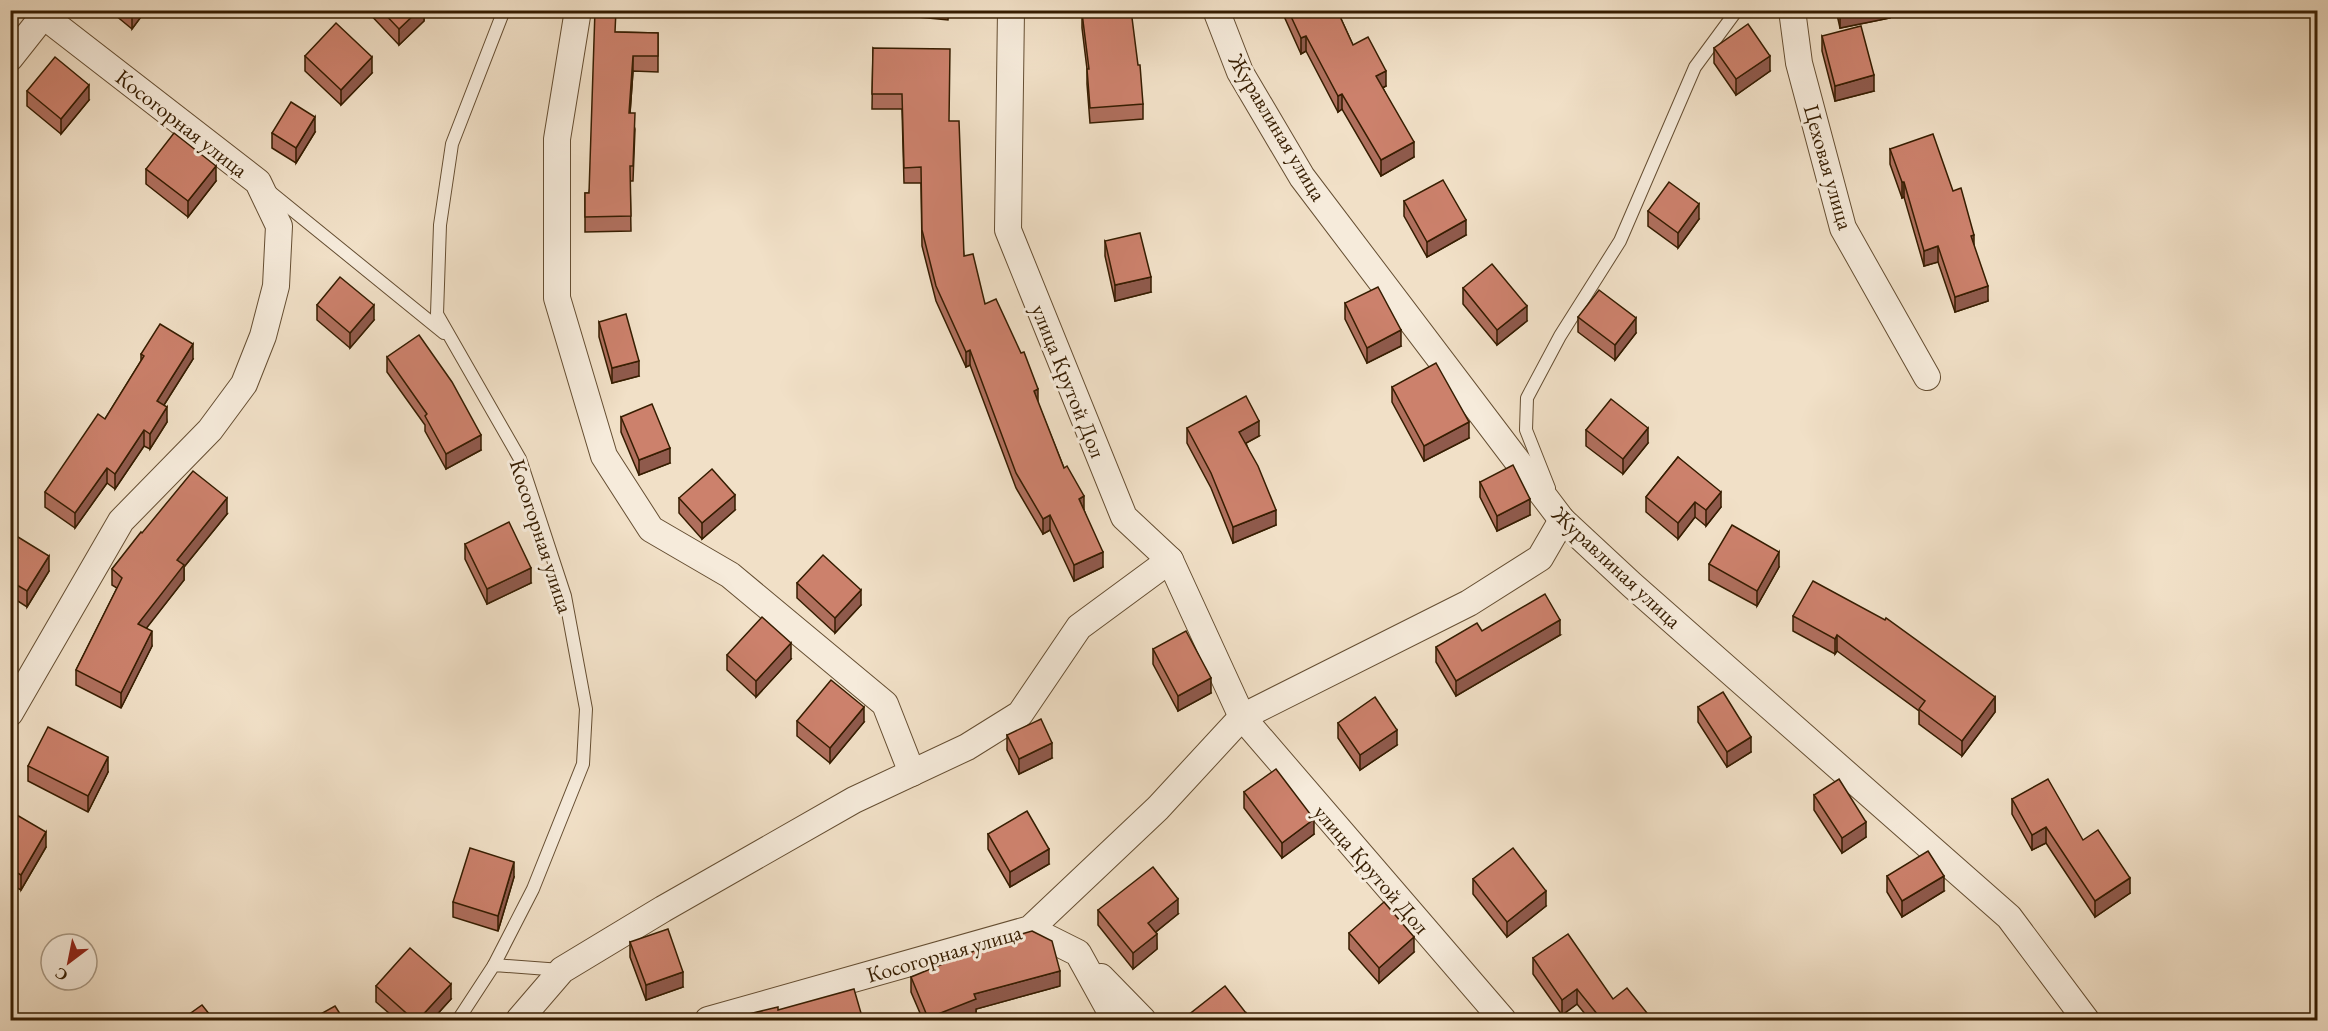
<svg xmlns="http://www.w3.org/2000/svg" width="2328" height="1031" font-family="'EB Garamond',serif">
<style>
.lines{fill:none;stroke-linecap:round;stroke-linejoin:round}
.service-casing{stroke:#654e32;stroke-width:14}
.minor-casing{stroke:#654e32;stroke-width:28}
.service{stroke:#f6ebdb;stroke-width:12}
.minor{stroke:#f6ebdb;stroke-width:26}
.wall{fill:#af6f5d;stroke:#361d01;stroke-width:1.5}
.shaded-wall{fill:#8f5a4c;stroke:#361d01;stroke-width:1.5}
.building{fill:#cc816c;stroke:#361d01;stroke-width:1.5}
.labels{text-anchor:middle;stroke-width:6;stroke-linejoin:round;paint-order:stroke}
.street-label{font-size:22px;fill:#361d01;stroke:#f6ebdb}
</style>
<rect width="100%" height="100%" fill="#f1e0c7"/>
<filter id="stains"><feTurbulence type="fractalNoise" baseFrequency=".00333" numOctaves="4"/><feColorMatrix values="0 0 0 0 .2 0 0 0 0 .09 0 0 0 0 .02 0 0 0 .5 -.17"/></filter>
<radialGradient id="worn" r=".72"><stop offset=".6" stop-color="#630" stop-opacity="0"/><stop offset="1" stop-color="#630" stop-opacity=".3"/></radialGradient>
<g class="lines">
<defs>
<g id="service">
<polyline points="269,191 444,333"/>
<polyline points="1549,488 1526,430 1527,398 1560,336 1620,241 1695,67 1737,10"/>
<polyline points="494,965 533,889 583,764 586,709 565,596 520,459 437,314 440,225 452,144 504,10"/>
<polyline points="458,1020 494,965 561,970"/>
</g>
<g id="minor">
<polyline points="578,10 557,139 557,298 604,456 651,529 730,575 885,704 912,773"/>
<polyline points="1011,10 1008,230 1124,517 1170,560 1242,717 1503,1020"/>
<polyline points="1216,10 1240,72 1302,177 1562,520 1632,585 2009,917 2086,1020"/>
<polyline points="1792,10 1799,63 1843,228 1927,377"/>
<polyline points="10,58 48,10"/>
<polyline points="10,713 121,521 210,430 244,384 263,336 276,286 279,226 258,182 36,10"/>
<polyline points="1030,929 1078,953 1115,1020"/>
<polyline points="1101,977 1143,1020"/>
<polyline points="519,1020 562,970 663,909 854,800 967,747 1020,714 1079,627 1170,560"/>
<polyline points="708,1020 1030,929 1158,808 1242,717 1469,603 1540,558 1562,520"/>
</g>
</defs>
<use href="#service" class="service-casing"/>
<use href="#minor" class="minor-casing"/>
<use href="#service" class="service"/>
<use href="#minor" class="minor"/>
</g>
<g class="wall">
<polygon points="109,10 146,10 132,29"/>
<polygon points="366,10 424,10 424,21 399,45"/>
<polygon points="908,10 949,10 948,20 908,16"/>
<polygon points="1283,10 1337,10 1353,45 1386,86 1383,88 1414,157 1381,176 1342,109 1338,112 1306,51 1301,54 1283,14"/>
<polygon points="1836,10 1890,10 1890,18 1840,28"/>
<polygon points="1082,13 1143,104 1143,119 1090,123 1087,84 1087,69 1082,28"/>
<polygon points="616,32 658,33 658,72 633,71 630,113 635,129 633,181 630,181 631,231 585,232 585,193 589,193"/>
<polygon points="1822,36 1874,91 1835,101 1822,51"/>
<polygon points="873,48 949,121 964,256 985,304 1038,403 1064,468 1084,510 1103,567 1074,581 1050,530 1043,534 1016,488 970,365 966,367 936,301 922,246 921,183 904,183 902,109 872,109"/>
<polygon points="1714,48 1770,71 1736,95 1714,63"/>
<polygon points="305,56 372,73 341,105 305,71"/>
<polygon points="27,91 89,100 61,134 27,106"/>
<polygon points="315,132 296,163 272,148 272,133"/>
<polygon points="1890,149 1953,191 1974,247 1988,301 1955,312 1938,262 1924,266 1904,197 1902,198 1890,164"/>
<polygon points="146,169 216,181 188,217 146,184"/>
<polygon points="1404,201 1466,235 1427,257 1404,216"/>
<polygon points="1648,211 1699,219 1678,248 1648,226"/>
<polygon points="1105,241 1151,292 1115,301 1105,256"/>
<polygon points="1463,288 1527,321 1497,345 1463,304"/>
<polygon points="1345,303 1401,346 1367,363 1345,319"/>
<polygon points="317,305 374,320 350,348 317,320"/>
<polygon points="1578,317 1636,333 1615,360 1578,332"/>
<polygon points="599,322 639,376 612,383 599,337"/>
<polygon points="141,354 193,359 164,405 167,422 150,449 144,446 115,489 107,483 75,528 45,507 45,492 105,419 141,361"/>
<polygon points="387,357 481,450 446,469 425,431 425,425 387,372"/>
<polygon points="1392,387 1469,438 1424,461 1392,402"/>
<polygon points="621,417 670,463 639,475 621,432"/>
<polygon points="1187,428 1259,436 1246,443 1276,525 1233,543 1211,488 1187,443"/>
<polygon points="1586,430 1648,443 1623,474 1586,446"/>
<polygon points="1678,457 1721,507 1706,526 1695,517 1678,539 1646,512 1646,497"/>
<polygon points="1480,482 1530,515 1497,531 1480,497"/>
<polygon points="679,498 735,510 702,539 679,513"/>
<polygon points="227,514 184,567 184,580 146,628 152,646 121,708 76,685 76,670 117,588 112,585 112,569 142,533"/>
<polygon points="465,544 531,583 487,604 465,559"/>
<polygon points="10,549 49,571 27,607 10,596"/>
<polygon points="1709,564 1779,567 1757,606 1709,580"/>
<polygon points="797,583 861,605 835,633 797,598"/>
<polygon points="1793,616 1995,697 1995,712 1962,756 1919,724 1919,711 1837,651 1835,654 1793,631"/>
<polygon points="1482,631 1560,635 1456,696 1436,662 1436,647"/>
<polygon points="1153,649 1211,693 1178,711 1153,664"/>
<polygon points="727,655 791,659 756,697 727,670"/>
<polygon points="1698,707 1751,752 1727,767 1698,722"/>
<polygon points="797,721 864,722 830,763 797,736"/>
<polygon points="1338,723 1397,745 1360,770 1338,738"/>
<polygon points="1007,735 1052,758 1019,774 1007,750"/>
<polygon points="28,766 108,772 88,812 28,781"/>
<polygon points="1244,792 1314,834 1282,858 1244,808"/>
<polygon points="1814,795 1866,837 1842,853 1814,810"/>
<polygon points="2012,799 2083,840 2130,893 2095,917 2046,843 2032,850 2012,814"/>
<polygon points="10,811 46,847 21,890 10,884"/>
<polygon points="988,834 1049,864 1010,887 988,849"/>
<polygon points="1887,876 1944,891 1902,917 1887,892"/>
<polygon points="514,877 498,931 453,917 453,902"/>
<polygon points="1473,879 1546,906 1507,937 1473,894"/>
<polygon points="1098,910 1178,914 1156,932 1157,949 1133,969 1098,925"/>
<polygon points="1349,933 1414,952 1379,983 1349,949"/>
<polygon points="630,942 683,987 646,1000 630,957"/>
<polygon points="1533,958 1613,999 1651,1020 1590,1020 1577,1004 1562,1015 1533,974"/>
<polygon points="911,977 1060,986 976,1009 976,1014 960,1020 923,1020 911,992"/>
<polygon points="376,986 451,999 432,1020 397,1020 376,1002"/>
</g>
<g class="shaded-wall">
<polygon points="134,10 146,10 132,29 132,13"/>
<polygon points="419,10 424,10 424,21 399,45 399,29"/>
<polygon points="1853,10 1890,10 1890,18 1840,28 1840,13"/>
<polygon points="1306,36 1306,51 1301,54 1301,38"/>
<polygon points="633,56 633,71 629,128 629,113"/>
<polygon points="1770,56 1770,71 1736,95 1736,79"/>
<polygon points="372,57 372,73 341,105 341,90"/>
<polygon points="1386,71 1386,86 1376,91 1376,76"/>
<polygon points="1874,75 1874,91 1835,101 1835,86"/>
<polygon points="89,85 89,100 61,134 61,119"/>
<polygon points="1342,94 1342,109 1338,112 1338,96"/>
<polygon points="315,117 315,132 296,163 296,148"/>
<polygon points="1414,142 1414,157 1381,176 1381,160"/>
<polygon points="216,166 216,181 188,217 188,201"/>
<polygon points="1902,182 1904,182 1904,197 1902,198"/>
<polygon points="1699,204 1699,219 1678,248 1678,233"/>
<polygon points="1466,220 1466,235 1427,257 1427,242"/>
<polygon points="1974,235 1974,251 1971,236"/>
<polygon points="1938,246 1938,262 1924,266 1924,251"/>
<polygon points="1151,277 1151,292 1115,301 1115,285"/>
<polygon points="1988,286 1988,301 1955,312 1955,297"/>
<polygon points="374,305 374,320 350,348 350,333"/>
<polygon points="1527,306 1527,321 1497,345 1497,330"/>
<polygon points="1636,318 1636,333 1615,360 1615,345"/>
<polygon points="1401,330 1401,346 1367,363 1367,348"/>
<polygon points="193,344 193,359 157,416 157,401"/>
<polygon points="970,350 970,365 966,367 966,352"/>
<polygon points="639,361 639,376 612,383 612,368"/>
<polygon points="1038,389 1038,405 1034,391"/>
<polygon points="167,407 167,422 150,449 150,434"/>
<polygon points="1259,421 1259,436 1239,447 1239,432"/>
<polygon points="1469,422 1469,438 1424,461 1424,446"/>
<polygon points="1648,428 1648,443 1623,474 1623,459"/>
<polygon points="144,430 144,446 115,489 115,474"/>
<polygon points="481,435 481,450 446,469 446,454"/>
<polygon points="670,448 670,463 639,475 639,460"/>
<polygon points="107,468 107,483 75,528 75,513"/>
<polygon points="1721,492 1721,507 1706,526 1706,510"/>
<polygon points="735,495 735,510 702,539 702,523"/>
<polygon points="1084,496 1084,511 1079,499"/>
<polygon points="227,498 227,514 184,567 184,580 138,639 138,624 177,560"/>
<polygon points="1530,499 1530,515 1497,531 1497,516"/>
<polygon points="1695,502 1695,517 1678,539 1678,523"/>
<polygon points="1276,510 1276,525 1233,543 1233,527"/>
<polygon points="1050,515 1050,530 1043,534 1043,519"/>
<polygon points="1103,552 1103,567 1074,581 1074,565"/>
<polygon points="1779,552 1779,567 1757,606 1757,591"/>
<polygon points="49,556 49,571 27,607 27,591"/>
<polygon points="531,568 531,583 487,604 487,589"/>
<polygon points="861,590 861,605 835,633 835,618"/>
<polygon points="1560,620 1560,635 1456,696 1456,681"/>
<polygon points="152,631 152,646 121,708 121,693"/>
<polygon points="1837,635 1837,651 1835,654 1835,639"/>
<polygon points="791,643 791,659 756,697 756,681"/>
<polygon points="1211,678 1211,693 1178,711 1178,696"/>
<polygon points="1995,697 1995,712 1962,756 1962,741"/>
<polygon points="864,707 864,722 830,763 830,748"/>
<polygon points="1397,730 1397,745 1360,770 1360,755"/>
<polygon points="1751,737 1751,752 1727,767 1727,752"/>
<polygon points="1052,743 1052,758 1019,774 1019,759"/>
<polygon points="108,757 108,772 88,812 88,796"/>
<polygon points="1314,819 1314,834 1282,858 1282,843"/>
<polygon points="1866,822 1866,837 1842,853 1842,838"/>
<polygon points="2046,827 2046,843 2032,850 2032,835"/>
<polygon points="46,832 46,847 21,890 21,875"/>
<polygon points="1049,849 1049,864 1010,887 1010,872"/>
<polygon points="514,862 514,877 498,931 498,916"/>
<polygon points="1944,876 1944,891 1902,917 1902,901"/>
<polygon points="2130,878 2130,893 2095,917 2095,901"/>
<polygon points="1546,891 1546,906 1507,937 1507,922"/>
<polygon points="1178,899 1178,914 1148,938 1148,923"/>
<polygon points="1157,934 1157,949 1133,969 1133,953"/>
<polygon points="1414,937 1414,952 1379,983 1379,968"/>
<polygon points="1060,971 1060,986 976,1009 976,1014 960,1020 928,1020 928,1018 974,994"/>
<polygon points="683,972 683,987 646,1000 646,985"/>
<polygon points="451,984 451,999 432,1020 418,1020"/>
<polygon points="1577,989 1577,1004 1562,1015 1562,1000"/>
<polygon points="1246,1013 1246,1020 1236,1020"/>
</g>
<g class="building">
<polygon points="381,10 419,10 399,29"/>
<polygon points="595,10 616,10 615,32 658,33 658,56 633,56 629,113 635,113 633,166 630,166 631,216 585,217 585,193 589,193"/>
<polygon points="1104,10 1131,10 1138,65 1140,65 1143,104 1090,108 1087,69 1089,69 1082,13"/>
<polygon points="1288,10 1337,10 1353,45 1368,37 1386,71 1376,76 1414,142 1381,160 1342,94 1338,96 1306,36 1301,38"/>
<polygon points="1839,10 1853,10 1840,13"/>
<polygon points="336,23 372,57 341,90 305,56"/>
<polygon points="1748,24 1770,56 1736,79 1714,48"/>
<polygon points="1861,26 1874,75 1835,86 1822,36"/>
<polygon points="873,48 950,49 949,121 959,121 964,256 973,254 985,304 996,299 1021,353 1024,352 1038,389 1034,391 1064,468 1067,466 1084,496 1079,499 1103,552 1074,565 1050,515 1043,519 1016,473 970,350 966,352 936,286 922,230 921,167 904,168 902,94 872,94"/>
<polygon points="55,57 89,85 61,119 27,91"/>
<polygon points="291,102 315,117 296,148 272,133"/>
<polygon points="174,133 216,166 188,201 146,169"/>
<polygon points="1933,134 1953,191 1961,188 1974,235 1971,236 1988,286 1955,297 1938,246 1924,251 1904,182 1902,182 1890,149"/>
<polygon points="1443,180 1466,220 1427,242 1404,201"/>
<polygon points="1669,182 1699,204 1678,233 1648,211"/>
<polygon points="1140,233 1151,277 1115,285 1105,241"/>
<polygon points="1492,264 1527,306 1497,330 1463,288"/>
<polygon points="340,277 374,305 350,333 317,305"/>
<polygon points="1378,287 1401,330 1367,348 1345,303"/>
<polygon points="1599,290 1636,318 1615,345 1578,317"/>
<polygon points="626,314 639,361 612,368 599,322"/>
<polygon points="160,324 193,344 157,401 167,407 150,434 144,430 115,474 107,468 75,513 45,492 98,414 105,419 144,356 141,354"/>
<polygon points="419,335 452,382 481,435 446,454 425,416 427,414 387,357"/>
<polygon points="1436,363 1469,422 1424,446 1392,387"/>
<polygon points="1246,396 1259,421 1239,432 1258,466 1276,510 1233,527 1211,473 1187,428"/>
<polygon points="1611,399 1648,428 1623,459 1586,430"/>
<polygon points="652,404 670,448 639,460 621,417"/>
<polygon points="1678,457 1721,492 1706,510 1695,502 1678,523 1646,497"/>
<polygon points="1513,465 1530,499 1497,516 1480,482"/>
<polygon points="712,469 735,495 702,523 679,498"/>
<polygon points="193,471 227,498 177,560 184,565 138,624 152,631 121,693 76,670 122,578 112,569 141,532 142,533"/>
<polygon points="509,522 531,568 487,589 465,544"/>
<polygon points="1732,525 1779,552 1757,591 1709,564"/>
<polygon points="18,537 49,556 27,591 10,581 10,549"/>
<polygon points="823,555 861,590 835,618 797,583"/>
<polygon points="1813,581 1885,620 1886,618 1995,697 1962,741 1919,709 1925,701 1837,635 1835,639 1793,616"/>
<polygon points="1545,594 1560,620 1456,681 1436,647 1477,623 1482,631"/>
<polygon points="762,617 791,643 756,681 727,655"/>
<polygon points="1186,631 1211,678 1178,696 1153,649"/>
<polygon points="831,680 864,707 830,748 797,721"/>
<polygon points="1723,692 1751,737 1727,752 1698,707"/>
<polygon points="1375,697 1397,730 1360,755 1338,723"/>
<polygon points="1041,719 1052,743 1019,759 1007,735"/>
<polygon points="48,727 108,757 88,796 28,766"/>
<polygon points="1276,769 1314,819 1282,843 1244,792"/>
<polygon points="1839,779 1866,822 1842,838 1814,795"/>
<polygon points="2048,779 2083,840 2098,830 2130,878 2095,901 2046,827 2032,835 2012,799"/>
<polygon points="10,811 46,832 21,875 10,869"/>
<polygon points="1027,811 1049,849 1010,872 988,834"/>
<polygon points="470,848 514,862 498,916 453,902"/>
<polygon points="1513,848 1546,891 1507,922 1473,879"/>
<polygon points="1928,851 1944,876 1902,901 1887,876"/>
<polygon points="1153,867 1178,899 1148,923 1157,934 1133,953 1098,910"/>
<polygon points="1384,902 1414,937 1379,968 1349,933"/>
<polygon points="668,929 683,972 646,985 630,942"/>
<polygon points="1032,931 1052,941 1060,971 974,994 976,999 928,1018 911,977 1001,940"/>
<polygon points="1568,934 1613,999 1627,988 1651,1018 1648,1020 1602,1020 1577,989 1562,1000 1533,958"/>
<polygon points="410,948 451,984 418,1020 414,1020 376,986"/>
<polygon points="1225,986 1246,1013 1236,1020 1190,1020 1187,1016"/>
<polygon points="854,989 863,1020 724,1020 778,1007 778,1010"/>
<polygon points="202,1005 214,1020 181,1020"/>
<polygon points="335,1006 344,1020 310,1020"/>
</g>
<g class="labels">
<g class="street-label">
<text transform="translate(182 123) rotate(38)" y="8">Косогорная улица</text>
<text transform="translate(1278 127) rotate(59)" y="8">Журавлиная улица</text>
<text transform="translate(1829 167) rotate(74)" y="8">Цеховая улица</text>
<text transform="translate(1069 381) rotate(68)" y="8">улица Крутой Дол</text>
<text transform="translate(542 536) rotate(72)" y="8">Косогорная улица</text>
<text transform="translate(1617 567) rotate(43)" y="8">Журавлиная улица</text>
<text transform="translate(1372 869) rotate(49)" y="8">улица Крутой Дол</text>
<text transform="translate(944 953) rotate(-16)" y="8">Косогорная улица</text>
</g>
</g>
<rect width="2328" height="1031" fill="none" stroke="#f1e0c7" stroke-width="36"/>
<rect x="12" y="12" width="2304" height="1007" fill="none" stroke="#361d01" stroke-width="3"/>
<rect x="18" y="18" width="2292" height="995" fill="none" stroke="#361d01" stroke-width="1.5"/>
<g transform="translate(69 962) rotate(212)"><circle r="28" fill="#f6ebdb" stroke="#a99984" stroke-width="1.5"/>
<path d="M0-4.5L10 22L0 15L-10 22Z" fill="#8f2418"/>
<text y="-9" font-size="16" font-weight="bold" text-anchor="middle" fill="#361d01">С</text>
</g>
<rect width="100%" height="100%" filter="url(#stains)"/>
<rect width="100%" height="100%" fill="url(#worn)"/>
</svg>
